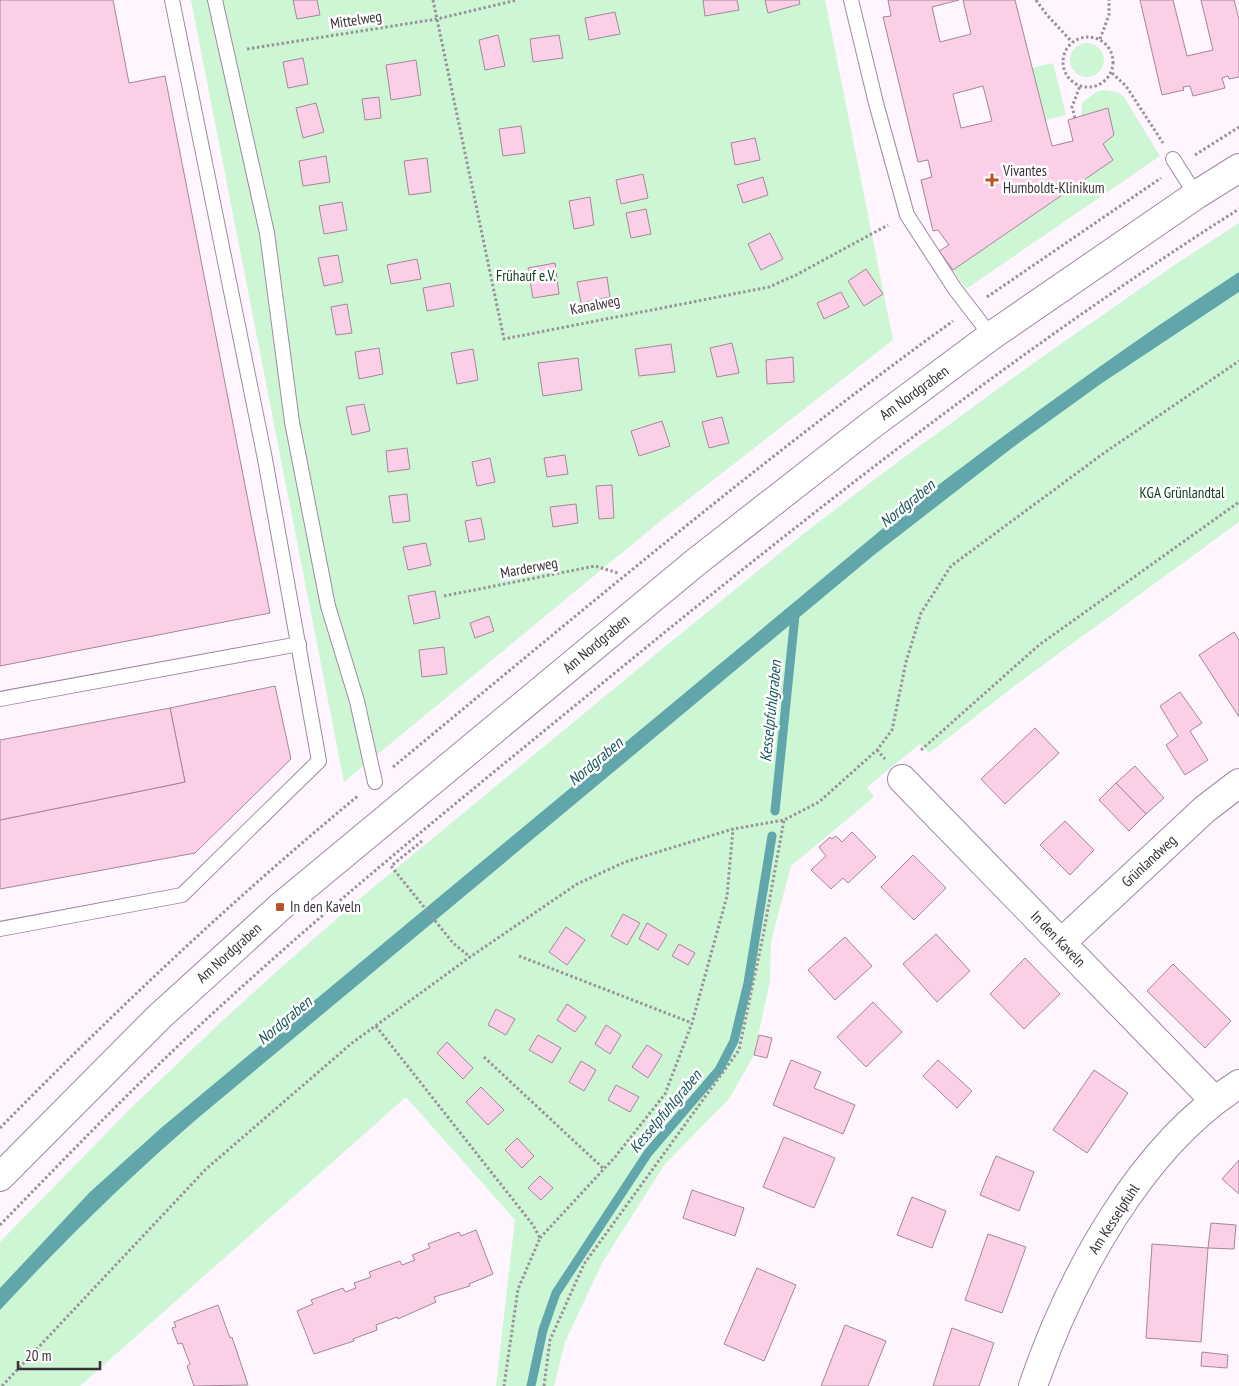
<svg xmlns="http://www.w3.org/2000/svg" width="1239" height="1386" font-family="'PT Sans Narrow',sans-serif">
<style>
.green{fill:#cdf7d4}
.water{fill:#61a6ab}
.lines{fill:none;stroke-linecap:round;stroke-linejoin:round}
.stream{stroke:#61a6ab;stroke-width:9}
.building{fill:#facfe7;stroke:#a48797;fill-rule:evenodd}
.lane-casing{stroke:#9f89a0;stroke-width:16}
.street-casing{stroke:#9f89a0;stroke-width:30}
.path{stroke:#9a929b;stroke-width:3;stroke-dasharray:2.5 2.5;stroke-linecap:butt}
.lane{stroke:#fff;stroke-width:14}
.street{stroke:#fff;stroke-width:28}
.poi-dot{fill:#b95325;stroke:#fff;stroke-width:2}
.labels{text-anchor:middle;stroke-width:5;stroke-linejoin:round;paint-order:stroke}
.street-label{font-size:15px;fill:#3a323b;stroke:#fff}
.poi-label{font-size:15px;fill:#3a323b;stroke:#fff;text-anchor:start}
.park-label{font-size:15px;fill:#10421f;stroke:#fff}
.water-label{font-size:16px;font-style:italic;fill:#1b575b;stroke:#fff}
</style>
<rect width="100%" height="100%" fill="#fef5ff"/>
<g class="green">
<polygon points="191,0 825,0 893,340 663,519 344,782"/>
<circle cx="1087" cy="60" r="17"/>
<polygon points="1053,63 1066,115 1045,120 1032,68"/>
<polygon points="1104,90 1118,92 1124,97 1160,156 966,289 953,270 1113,160 1103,144 1114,135 1108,109 1082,116 1082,103 1096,92"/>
<polygon points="1239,223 1239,522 1021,681 929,753 920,744 867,787 874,797 791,866 771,941 770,981 754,1055 729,1099 665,1164 602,1263 565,1342 554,1386 496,1386 515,1220 406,1097 80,1386 0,1386 0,1242 131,1108 221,1022 285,964 364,895 667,645 807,531 891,467 1032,364 1173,266"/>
</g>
<path class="water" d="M1239 272V292L1102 383 1012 448 874 555 198 1118C128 1178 63 1242 0 1310V1288L90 1192 161 1128 899 515C1010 430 1122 348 1239 272Z"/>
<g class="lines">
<g class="stream">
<polyline points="775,811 795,615"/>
<polyline points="531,1386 543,1330 556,1293 648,1153 719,1070 734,1041 748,983 772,836"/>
</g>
</g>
<g class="building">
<polygon points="0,0 113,0 129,83 165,76 270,613 0,666"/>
<polygon points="293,0 317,0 320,15 297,19"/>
<polygon points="703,0 737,0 739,10 705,16"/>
<polygon points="765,0 799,0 800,4 768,13"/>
<path d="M888 0H959L932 7 940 42 971 34 963 0H1015L1052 146 1073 141 1068 120 1108 108 1114 135 1103 144 1113 160 953 270 939 251 949 245 938 230 933 231 921 180 932 177 928 160 918 162 883 17 891 16ZM983 86 992 121 961 128 953 94Z"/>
<polygon points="1140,0 1173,0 1187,56 1213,50 1201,0 1234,0 1239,19 1239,77 1229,79 1228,76 1222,78 1225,88 1193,96 1190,86 1183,87 1184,90 1162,95"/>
<polygon points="615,12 620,34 589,40 585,18"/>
<polygon points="498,35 505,66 485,70 479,40"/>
<polygon points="559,35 563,58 533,62 530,39"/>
<polygon points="303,58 308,84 288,88 283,62"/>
<polygon points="416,60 421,95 391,100 386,65"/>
<polygon points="379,97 381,118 365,120 362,99"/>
<polygon points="316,103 324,132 303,138 296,108"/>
<polygon points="521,126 525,153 503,156 499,129"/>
<polygon points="755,138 760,160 735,165 731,143"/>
<polygon points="326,156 330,182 303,186 299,161"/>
<polygon points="427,158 431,192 409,195 404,161"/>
<polygon points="643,174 648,198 621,204 616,180"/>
<polygon points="763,177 768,195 743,203 737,185"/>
<polygon points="590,197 594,225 574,229 569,201"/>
<polygon points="342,202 347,230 324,234 319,206"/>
<polygon points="646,209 651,234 631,238 626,213"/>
<polygon points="770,233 783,259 761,270 748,244"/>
<polygon points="338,255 343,282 324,286 318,258"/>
<polygon points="417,259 421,279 391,284 387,265"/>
<polygon points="555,263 559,294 533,298 528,268"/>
<polygon points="866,269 883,294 864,306 848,281"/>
<polygon points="607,277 610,297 581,303 577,282"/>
<polygon points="450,283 454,306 427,311 423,288"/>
<polygon points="841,292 849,307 824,319 817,303"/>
<polygon points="347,304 352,333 336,335 331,307"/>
<polygon points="732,343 739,373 717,377 710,348"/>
<polygon points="671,344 675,372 639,376 635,349"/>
<polygon points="379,348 383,374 359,379 355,352"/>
<polygon points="473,349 478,380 457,384 451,353"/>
<polygon points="793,357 794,382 767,384 766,360"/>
<polygon points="578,358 582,390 543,396 538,363"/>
<polygon points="364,404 370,431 352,435 346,407"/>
<polygon points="722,417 729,443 709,448 702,422"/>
<polygon points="662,421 670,446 639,456 631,431"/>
<polygon points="407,448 410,469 388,472 386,451"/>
<polygon points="565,455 568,474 547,477 544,458"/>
<polygon points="490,458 495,482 477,486 472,462"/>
<polygon points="612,485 614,518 599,519 596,486"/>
<polygon points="407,494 410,521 393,523 389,496"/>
<polygon points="576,504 578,523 553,527 550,507"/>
<polygon points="481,518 485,539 469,542 465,521"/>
<polygon points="426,543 431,565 408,570 403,547"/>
<polygon points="435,591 440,618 414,624 408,596"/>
<polygon points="489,616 494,631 475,638 470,623"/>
<polygon points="1234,632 1239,640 1239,717 1199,655"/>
<polygon points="444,647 447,674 422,677 419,650"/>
<polygon points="275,686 291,759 195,853 0,889 0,820 185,782 170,708"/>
<polygon points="1180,692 1202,723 1190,731 1208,760 1185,775 1166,745 1178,736 1160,706"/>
<polygon points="170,708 185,782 0,820 0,740"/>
<polygon points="1035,728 1059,753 1005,804 981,779"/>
<polygon points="1135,766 1164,798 1146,814 1116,783"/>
<polygon points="1116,783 1146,814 1129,831 1099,800"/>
<polygon points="1065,821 1094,850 1070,875 1040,845"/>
<polygon points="852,832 876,857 848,883 843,878 831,889 811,870 826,856 819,847 830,837 832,839 836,836 842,842"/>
<polygon points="913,855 946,888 914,920 881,887"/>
<polygon points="623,914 640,923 627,945 611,936"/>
<polygon points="647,923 667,935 658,950 639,939"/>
<polygon points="566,927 585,940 567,965 549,952"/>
<polygon points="936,934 970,971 937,1002 903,964"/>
<polygon points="845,937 872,966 835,1000 808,970"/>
<polygon points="679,944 695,953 688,965 672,956"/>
<polygon points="1025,958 1060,994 1024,1029 990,994"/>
<polygon points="1173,964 1231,1021 1205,1048 1147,991"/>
<polygon points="873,1002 902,1032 866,1067 837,1037"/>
<polygon points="567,1004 586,1017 575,1032 557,1020"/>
<polygon points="496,1009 515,1019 506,1035 488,1025"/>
<polygon points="606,1025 621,1035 610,1054 595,1044"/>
<polygon points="538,1035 561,1048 552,1063 529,1050"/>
<polygon points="759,1035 772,1038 767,1058 754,1055"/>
<polygon points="447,1042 473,1068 463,1079 437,1053"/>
<polygon points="647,1045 662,1055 648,1078 632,1067"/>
<polygon points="791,1060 821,1072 814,1088 855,1105 843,1134 773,1105"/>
<polygon points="938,1060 972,1091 957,1108 923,1076"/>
<polygon points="581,1061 596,1070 584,1091 569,1082"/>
<polygon points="1094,1070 1128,1093 1087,1153 1053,1130"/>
<polygon points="616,1085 639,1097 630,1112 608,1100"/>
<polygon points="481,1087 504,1110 488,1125 466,1102"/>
<polygon points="784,1137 835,1158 814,1208 763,1187"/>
<polygon points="517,1138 534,1156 522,1168 505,1150"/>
<polygon points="996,1156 1034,1172 1019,1211 980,1195"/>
<polygon points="1239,1160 1239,1194 1222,1179"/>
<polygon points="540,1176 553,1188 541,1200 528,1188"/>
<polygon points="692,1190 744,1208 735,1236 683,1218"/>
<polygon points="912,1197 946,1211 932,1248 897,1235"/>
<polygon points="1211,1223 1236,1225 1234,1249 1208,1248"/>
<polygon points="476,1230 493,1274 469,1284 470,1286 434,1297 436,1302 398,1319 397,1317 376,1325 377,1330 353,1339 354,1341 314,1354 297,1311 313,1304 311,1300 343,1288 345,1292 356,1288 354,1283 371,1277 369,1272 400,1261 402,1265 415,1260 412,1255 430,1248 428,1244 459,1232 461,1236"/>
<polygon points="988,1234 1026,1247 1002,1313 965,1300"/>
<polygon points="1152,1244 1208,1248 1201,1342 1146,1338"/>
<polygon points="757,1268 796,1285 764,1361 724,1344"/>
<polygon points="218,1305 230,1338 232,1337 248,1385 194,1386 187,1366 190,1364 182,1343 178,1344 172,1328 176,1327 174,1322"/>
<polygon points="845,1325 886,1341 868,1386 821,1386"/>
<polygon points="952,1328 994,1343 979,1386 933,1386"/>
<polygon points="1202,1352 1228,1355 1227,1368 1201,1366"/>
</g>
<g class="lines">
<defs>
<g id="lane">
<polyline points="215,0 267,233 292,422 328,606 357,701 375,782"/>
<polyline points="851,0 876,103 907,215 955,289 991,336"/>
<polyline points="1173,159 1196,195"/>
<polyline points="0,699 299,644"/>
<polyline points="0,929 182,895 319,761 265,459 172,0"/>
</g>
<g id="street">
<polyline points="902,779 1214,1100"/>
<polyline points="1062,942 1205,809 1239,783"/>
<polyline points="0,1177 160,1016 280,907 696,562 870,426 991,336 1196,195 1239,168"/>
<path d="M1033 1386C1070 1278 1140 1146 1239 1084"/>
</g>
</defs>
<use href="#lane" class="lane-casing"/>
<use href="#street" class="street-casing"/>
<g class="path">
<polyline points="433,0 504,339 769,287 796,275 888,225"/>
<polyline points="1036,0 1047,15 1072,42"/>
<circle cx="1088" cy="62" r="25"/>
<polyline points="1100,39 1109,15 1109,0"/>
<polyline points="247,49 437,19 517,0"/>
<polyline points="1112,73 1126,86 1163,143"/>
<polyline points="1075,118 1072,107 1080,86"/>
<polyline points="1195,155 1239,127"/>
<polyline points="987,297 1161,178"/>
<polyline points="444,596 595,566 618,573"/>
<polyline points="877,750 885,759"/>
<polyline points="921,750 1039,645 1239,502"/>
<path d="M393 767C577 615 759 461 953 321"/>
<polyline points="422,841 391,866 453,943 470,957"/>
<polyline points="519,956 692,1023"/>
<polyline points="376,1026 533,1225 540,1238 518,1289 504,1386"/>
<polyline points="484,1057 604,1169"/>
<path d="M0 1128C115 1011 233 899 359 795"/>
<path d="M0 1225C73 1150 146 1074 223 1004 344 893 472 790 599 686 805 517 1014 352 1239 209"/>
<polyline points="540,1238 615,1157 665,1094 692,1023 727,896 733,829"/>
<polyline points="2,1386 206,1169 352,1043 470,957 577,884 625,862 733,829 784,820 819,802 877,750 892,730 906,662 921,613 951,566 1104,453 1239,361"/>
<polyline points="544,1386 550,1340 584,1264 739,1050 763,936 784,820"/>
</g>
<use href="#lane" class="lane"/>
<use href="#street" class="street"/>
</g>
<g class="poi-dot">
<path d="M989.5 172.5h5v5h5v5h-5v5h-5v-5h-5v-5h5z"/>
<rect x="275" y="902" width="10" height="10" rx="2.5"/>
</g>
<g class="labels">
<g class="street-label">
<text transform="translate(356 20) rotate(-9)" y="5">Mittelweg</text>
<text transform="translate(595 305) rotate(-11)" y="5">Kanalweg</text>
<text transform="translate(914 393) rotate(-36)" y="5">Am Nordgraben</text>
<text transform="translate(529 568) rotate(-11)" y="5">Marderweg</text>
<text transform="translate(596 644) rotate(-40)" y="5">Am Nordgraben</text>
<text transform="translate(1149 861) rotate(-43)" y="5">Grünlandweg</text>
<text transform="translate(1058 939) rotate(46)" y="5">In den Kaveln</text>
<text transform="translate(229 953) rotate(-42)" y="5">Am Nordgraben</text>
<text transform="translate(1114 1219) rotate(-57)" y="5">Am Kesselpfuhl</text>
</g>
<g class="poi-label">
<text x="1003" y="176">Vivantes<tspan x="1003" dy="17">Humboldt-Klinikum</tspan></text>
<text x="290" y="912">In den Kaveln</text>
</g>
<g class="park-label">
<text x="526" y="281">Frühauf e.V.</text>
<text x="1182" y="498">KGA Grünlandtal</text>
</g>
<g class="water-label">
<text transform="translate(907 503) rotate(-39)" y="6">Nordgraben</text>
<text transform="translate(770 711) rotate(-84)" y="6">Kesselpfuhlgraben</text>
<text transform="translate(595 761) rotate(-40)" y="6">Nordgraben</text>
<text transform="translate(284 1020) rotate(-40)" y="6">Nordgraben</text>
<text transform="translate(665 1111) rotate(-50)" y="6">Kesselpfuhlgraben</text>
</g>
</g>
<path d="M18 1361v8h82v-8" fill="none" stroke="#3a323b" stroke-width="2.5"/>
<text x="25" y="1361" font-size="15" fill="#3a323b" stroke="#ffffff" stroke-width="4" paint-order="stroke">20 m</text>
</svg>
